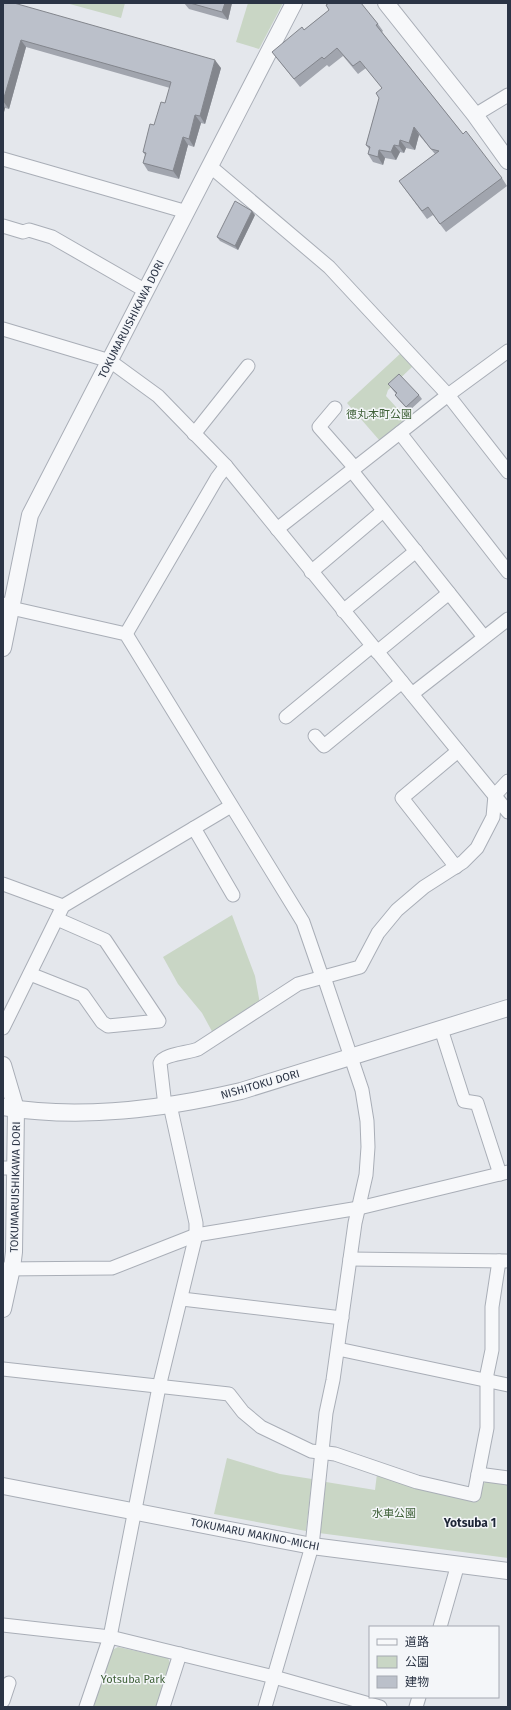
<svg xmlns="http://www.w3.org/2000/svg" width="511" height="1710" font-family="'Fira Sans','Noto Sans JP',sans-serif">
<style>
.green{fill:#c9d6c5}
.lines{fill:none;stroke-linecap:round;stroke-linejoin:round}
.minor-casing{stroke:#a9aeb7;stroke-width:15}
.tertiary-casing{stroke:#a9aeb7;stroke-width:18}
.minor{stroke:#f7f8fa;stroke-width:13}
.tertiary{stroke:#f7f8fa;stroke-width:16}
.wall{fill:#a1a5ae}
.shaded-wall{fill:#83868d}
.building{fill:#bbc0ca;stroke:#83868d}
.labels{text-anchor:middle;stroke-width:3;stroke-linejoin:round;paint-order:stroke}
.street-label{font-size:11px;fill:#2b3445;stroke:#f4f6f9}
.park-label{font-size:11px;fill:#3f6138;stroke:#f4f6f9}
.neighbourhood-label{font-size:12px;font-weight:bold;fill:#1d2536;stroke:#f4f6f9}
</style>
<rect width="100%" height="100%" fill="#e4e7ec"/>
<g class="green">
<polygon points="66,3 125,3 121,18"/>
<polygon points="248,3 283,3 259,49 236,42"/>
<polygon points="401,353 413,366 388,390 386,396 406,418 380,441 347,403"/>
<polygon points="232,915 255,976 260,1004 214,1035 202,1013 178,984 163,957"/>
<polygon points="227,1458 280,1474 312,1479 306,1531 214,1514"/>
<polygon points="377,1474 402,1484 476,1501 480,1486 487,1481 508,1483 508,1558 319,1533 326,1482 375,1490"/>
<polygon points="118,1647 168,1658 171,1665 158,1707 93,1707 112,1650"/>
</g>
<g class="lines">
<defs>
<g id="minor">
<polyline points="475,115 508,95"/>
<polyline points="3,159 187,212"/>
<polyline points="211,167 329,267 448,395 508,472"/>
<polyline points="3,226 23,232 29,230 52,237 146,291"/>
<polyline points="3,329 110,361 158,396 226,466 508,812"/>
<polyline points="335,408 319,427 355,468"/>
<polyline points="400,433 508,572"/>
<polyline points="194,434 248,366"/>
<polyline points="352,471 484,637"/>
<polyline points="277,529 448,395 508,351"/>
<polyline points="311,572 383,511"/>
<polyline points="3,604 11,608 126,634 303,922 322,977"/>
<polyline points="343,611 416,551"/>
<polyline points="126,634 217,478 226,466"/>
<polyline points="377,652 449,593"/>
<polyline points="412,694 508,619"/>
<polyline points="286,717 372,646"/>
<polyline points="315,736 324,746 402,682"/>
<polyline points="194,828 233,895"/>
<polyline points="456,867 402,798 458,751"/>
<polyline points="3,884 63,906"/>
<polyline points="30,974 83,995 102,1022 108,1026 159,1021 105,940 57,919"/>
<polyline points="3,1028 63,906 231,806"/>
<polyline points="441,1029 464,1101 477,1103 500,1174"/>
<path d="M165 1106 160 1063C163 1054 189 1053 198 1049L298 984 360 967 378 933 397 910 424 887 463 862 477 848 493 817 495 795 508 781"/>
<polyline points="3,1168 15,1168"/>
<polyline points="350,1259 506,1261"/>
<polyline points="3,1269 112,1268 196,1235 359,1208 508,1172"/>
<polyline points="182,1299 342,1318"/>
<polyline points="338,1349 508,1385"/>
<polyline points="3,1369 229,1394 243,1412 261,1427 311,1451 335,1454 417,1482 474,1495 487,1428 487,1374 492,1350 492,1307 499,1261"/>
<polyline points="478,1474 508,1478"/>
<polyline points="3,1625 110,1637 274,1677 380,1707"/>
<polyline points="440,1627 458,1564"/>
<polyline points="3,1701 9,1683"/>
<polyline points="86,1707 110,1637 159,1387 196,1235 196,1223 170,1105"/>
<polyline points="163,1707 180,1654"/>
<polyline points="265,1707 312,1546 326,1413 333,1380 355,1223 366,1175 368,1147 367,1121 362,1090 324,977"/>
<polyline points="416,1707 419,1697"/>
</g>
<g id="tertiary">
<polyline points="386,3 475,115 508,161"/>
<polyline points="3,648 30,515 294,3"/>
<polyline points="3,1065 16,1109 14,1252 12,1268 3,1309"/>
<path d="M3 1107C82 1120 164 1109 241 1091L508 1008"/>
<polyline points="3,1486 312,1546 508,1571"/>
</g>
</defs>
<use href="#minor" class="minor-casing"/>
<use href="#tertiary" class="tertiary-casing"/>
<use href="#minor" class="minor"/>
<use href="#tertiary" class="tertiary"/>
</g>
<g class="wall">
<polygon points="3,3 221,68 205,124 201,123 194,147 188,145 179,179 148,171 143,163 145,155 143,152 165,103 170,88 26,47 9,109 5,108 3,116"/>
<polygon points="184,3 232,3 228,20 189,9"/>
<polygon points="326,5 378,24 383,31 382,32 463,134 502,178 507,186 446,232 433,215 427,219 399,181 435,154 419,135 415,150 406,148 404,153 400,152 396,160 385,158 383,165 373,162 368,154 369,149 366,145 382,88 366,68 358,74 343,56 329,67 327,65 300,87 272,52 304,30 329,10"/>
<polygon points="255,215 238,250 220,241 217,237"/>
<polygon points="388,384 419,395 422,399 409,411 398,399 395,395 396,394"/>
</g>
<g class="shaded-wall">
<polygon points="225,3 232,3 228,20 222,12"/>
<polygon points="21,40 26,47 9,109 3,101"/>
<polygon points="215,60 221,68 205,124 200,116"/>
<polygon points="3,105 5,108 3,116"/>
<polygon points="195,115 201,123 194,147 189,139"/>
<polygon points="414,127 419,135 415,150 409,143"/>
<polygon points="183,137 188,145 179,179 173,171"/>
<polygon points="400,140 406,148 404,153 399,146"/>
<polygon points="394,145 400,152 396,160 391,152"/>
<polygon points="379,150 385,158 383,165 378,157"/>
<polygon points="252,211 255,215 238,250 235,246"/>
</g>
<g class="building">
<polygon points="3,3 14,3 215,60 200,116 195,115 189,139 183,137 173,171 143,163 146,153 143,152 150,124 154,125 161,102 165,103 171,82 21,40 3,101"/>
<polygon points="190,3 225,3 222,12"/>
<polygon points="329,3 361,3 378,24 376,25 463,134 466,131 502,178 440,224 428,207 422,211 399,181 439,151 431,149 414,127 409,143 400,140 399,146 394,145 391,152 379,150 378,157 368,154 370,147 366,145 379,98 376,93 382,88 360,61 353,66 337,48 324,59 322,57 294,79 272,52 302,27 304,30 329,10 326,5"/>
<polygon points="235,201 252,211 235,246 217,237"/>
<polygon points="399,374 419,395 406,407 395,395 397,393 388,384"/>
</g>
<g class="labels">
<g class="street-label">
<text transform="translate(131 319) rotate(-63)" y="4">TOKUMARUISHIKAWA DORI</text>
<text transform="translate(260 1084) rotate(-16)" y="4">NISHITOKU DORI</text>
<text transform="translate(15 1187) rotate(-89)" y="4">TOKUMARUISHIKAWA DORI</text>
<text transform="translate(255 1534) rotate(11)" y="4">TOKUMARU MAKINO-MICHI</text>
</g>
<g class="park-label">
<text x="379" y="418">徳丸本町公園</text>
<text x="394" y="1517">水車公園</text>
<text x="133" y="1683">Yotsuba Park</text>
</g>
<g class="neighbourhood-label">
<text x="470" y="1527">Yotsuba 1</text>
</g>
</g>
<rect width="511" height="1710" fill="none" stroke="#2b3445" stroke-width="8"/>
<rect x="369" y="1626" width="130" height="72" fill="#f4f6f9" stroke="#a4a8b1"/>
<rect x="377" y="1639" width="20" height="6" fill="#f7f8fa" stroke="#a4a8b1"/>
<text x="405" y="1646" font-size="12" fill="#2b3445">道路</text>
<rect x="377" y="1656" width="20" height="12" fill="#c9d6c5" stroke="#a4a8b1"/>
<text x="405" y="1666" font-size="12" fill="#2b3445">公園</text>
<rect x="377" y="1676" width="20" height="12" fill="#bbc0ca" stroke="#a4a8b1"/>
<text x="405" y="1686" font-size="12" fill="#2b3445">建物</text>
</svg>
